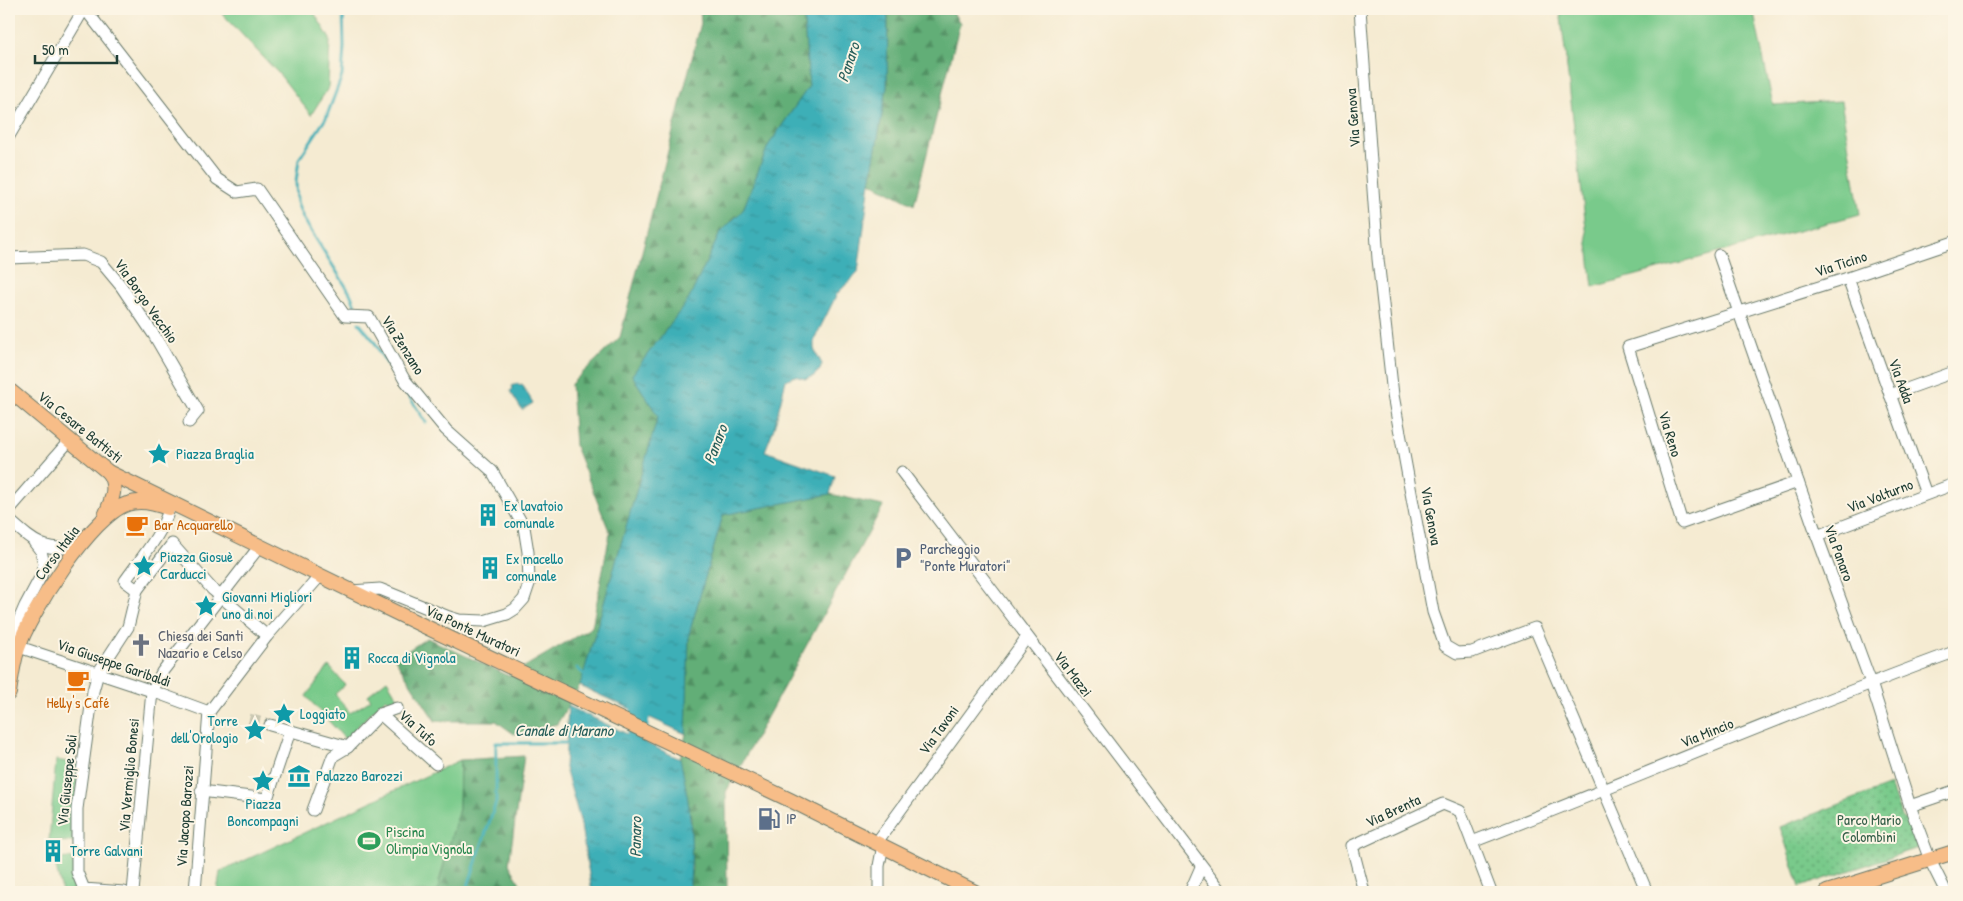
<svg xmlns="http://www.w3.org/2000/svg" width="1963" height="901" font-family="'Patrick Hand',sans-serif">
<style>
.green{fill:#79ca8b;stroke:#4c8460}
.forest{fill:url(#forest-firs);stroke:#407656}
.park{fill:url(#park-dots);stroke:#4c8460}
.water{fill:url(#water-ripples);stroke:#2e7676}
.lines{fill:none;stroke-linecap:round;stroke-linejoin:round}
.stream{stroke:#3eafb7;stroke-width:3}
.river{stroke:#3eafb7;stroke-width:20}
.minor-tunnel{stroke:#cac8b2;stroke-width:11;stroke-dasharray:11 5.5;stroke-linecap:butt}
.minor-casing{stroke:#6a7a6b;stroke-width:13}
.major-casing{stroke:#6a7a6b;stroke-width:16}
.minor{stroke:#fff;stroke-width:11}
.major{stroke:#f7bd88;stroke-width:14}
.labels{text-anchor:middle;stroke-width:4;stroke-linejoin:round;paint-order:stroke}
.street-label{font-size:15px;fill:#1f3d34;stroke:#fcf5e5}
.culture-label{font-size:15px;fill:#0d838f;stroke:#fcf5e5;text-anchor:start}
.food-label{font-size:15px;fill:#c56008;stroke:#fcf5e5;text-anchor:start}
.service-label{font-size:15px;fill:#4e5e75;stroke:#fcf5e5;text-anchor:start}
.worship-label{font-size:15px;fill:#5b616d;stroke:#fcf5e5;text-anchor:start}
.park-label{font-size:15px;fill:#36604a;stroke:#fcf5e5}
.leisure-label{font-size:15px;fill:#27864d;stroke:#fcf5e5;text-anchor:start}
.water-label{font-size:16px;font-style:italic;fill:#285f5b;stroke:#fcf5e5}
</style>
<defs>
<pattern id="forest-firs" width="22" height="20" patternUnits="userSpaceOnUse" patternTransform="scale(1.25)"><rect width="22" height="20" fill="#62ae77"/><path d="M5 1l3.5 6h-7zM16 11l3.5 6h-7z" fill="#508f62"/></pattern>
<pattern id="park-dots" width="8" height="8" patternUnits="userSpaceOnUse" patternTransform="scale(1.25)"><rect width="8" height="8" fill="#79ca8b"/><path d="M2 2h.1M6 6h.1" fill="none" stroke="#63a572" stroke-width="1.8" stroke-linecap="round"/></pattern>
<pattern id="water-ripples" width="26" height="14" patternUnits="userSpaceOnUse" patternTransform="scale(1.25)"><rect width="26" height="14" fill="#3eafb7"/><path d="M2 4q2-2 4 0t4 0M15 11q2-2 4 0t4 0" fill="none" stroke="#339096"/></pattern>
</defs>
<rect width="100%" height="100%" fill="#fcf5e5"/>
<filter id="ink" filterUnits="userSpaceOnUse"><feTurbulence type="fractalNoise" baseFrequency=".02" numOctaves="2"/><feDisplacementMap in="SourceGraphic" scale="10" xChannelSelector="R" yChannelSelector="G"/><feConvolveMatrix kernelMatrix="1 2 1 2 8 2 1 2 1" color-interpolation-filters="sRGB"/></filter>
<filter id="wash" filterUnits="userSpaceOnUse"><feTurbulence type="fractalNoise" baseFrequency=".0096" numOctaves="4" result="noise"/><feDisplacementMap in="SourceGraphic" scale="20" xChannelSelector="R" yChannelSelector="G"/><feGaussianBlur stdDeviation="1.12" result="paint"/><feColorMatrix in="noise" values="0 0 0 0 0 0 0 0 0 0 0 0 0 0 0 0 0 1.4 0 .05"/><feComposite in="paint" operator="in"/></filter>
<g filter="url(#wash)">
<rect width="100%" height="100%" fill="#f5ebd2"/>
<g class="green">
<polygon points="218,9 312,9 330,39 328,88 311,115 280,75"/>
<polygon points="1560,9 1753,9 1773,105 1841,101 1860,214 1593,287"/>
<polygon points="329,666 345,685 335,694 350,713 371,700 368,695 387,680 398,698 389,703 386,698 345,739 306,696"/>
<polygon points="56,760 79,764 73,842 49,841"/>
<polygon points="460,760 459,809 439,882 438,892 217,892 220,872"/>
<polygon points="72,858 81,892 62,892 54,859"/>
</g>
<g class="forest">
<polygon points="700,9 803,9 809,86 768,146 743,210 720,233 689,299 632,375 658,416 580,686 557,724 514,734 496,721 435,721 395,659 427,638 509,676 592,627 610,533 575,446 571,384 620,337 701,23"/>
<polygon points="888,9 951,9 960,23 914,205 870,182 887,87"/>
<polygon points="830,494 883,506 726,792 727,892 689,892 692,869 691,818 680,759 686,734 689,634 723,515"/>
<polygon points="524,756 509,864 525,892 438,892 439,882 459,809 460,760"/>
</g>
<polygon class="park" points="1890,785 1903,820 1909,817 1918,848 1800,887 1780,827"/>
<g class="water">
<polygon points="803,9 888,9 887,87 870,182 858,272 837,294 814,340 814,349 822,364 820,370 814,376 805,379 795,376 786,380 774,428 765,451 835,476 830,494 723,515 689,634 686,734 580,686 658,416 632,375 689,299 720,233 743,210 768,146 809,86"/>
<polygon points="518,383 519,385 522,384 533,403 522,410 510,391 513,389 512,386"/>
<path d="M568 706 680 759C691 806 694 843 689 892H592L580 820 565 768Z"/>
</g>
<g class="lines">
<g class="stream">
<polyline points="343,9 344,47 342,76 326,118 299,159 296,182 297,202 303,218 350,293 355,305"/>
<polyline points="359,323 374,341 382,356 426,422"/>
<polyline points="577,668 586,676"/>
<polyline points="466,892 496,802 496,743 569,743"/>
</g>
<polyline class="river" points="636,765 636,742 644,687"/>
</g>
</g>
<g filter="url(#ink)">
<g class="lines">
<polyline class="minor-tunnel" points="249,719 270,725"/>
<defs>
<g id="minor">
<polyline points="85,9 217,179 237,192 257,189 345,316 369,317 404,379 446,430 492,471 524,527 528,552 529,584 524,599 515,609 507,614 484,621 459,620 449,617 380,589 351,591"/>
<polyline points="1360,9 1378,259 1393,395 1433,612 1445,646 1457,653 1472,652 1535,628 1647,892"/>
<polyline points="9,136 84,9"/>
<polyline points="1719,255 1817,536 1871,683 1910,806 1930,860 1946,892"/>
<polyline points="9,258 83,255 101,262 121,286 154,335 198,411 189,422"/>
<polyline points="1848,278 1926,494"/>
<polyline points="1890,395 1954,372"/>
<polyline points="902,472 1222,892"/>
<polyline points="1798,482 1682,523 1628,347 1848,278 1954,242"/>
<path d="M169 509C162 535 141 558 125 581L137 590 172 544 212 589 267 636"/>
<polyline points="9,510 69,441"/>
<path d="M9 520C35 543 45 553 81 546"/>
<polyline points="1817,536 1954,484"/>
<polyline points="9,641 19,647 152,691 209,712"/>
<polyline points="9,643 25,606 41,576 44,564 41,551 34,542"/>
<polyline points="209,712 267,636 320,576"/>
<polyline points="380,714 436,764"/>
<polyline points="270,725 348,747"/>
<polyline points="201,791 267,799 290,731"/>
<polyline points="1910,806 1954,791"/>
<polyline points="313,810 333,756 348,747 380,714 397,708"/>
<polyline points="877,842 1027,637"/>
<path d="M1472 842C1633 780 1792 711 1954 652"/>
<polyline points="124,892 84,889 77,872 77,809 93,691 98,673 128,627 137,590"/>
<polyline points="133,892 152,691 162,672 259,547"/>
<polyline points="195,892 209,712"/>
<polyline points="879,892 879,866 883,845"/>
<polyline points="1190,892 1201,867"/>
<polyline points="1364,892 1352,846 1443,804 1460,811 1491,892"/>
</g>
<g id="major">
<polyline points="9,390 108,472 403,616 790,800 975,892"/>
<path d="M104 518C111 502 119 487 108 472"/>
<path d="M9 693C11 678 13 663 18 648 30 613 92 515 127 504 141 499 155 503 168 508"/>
<polyline points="1827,892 1954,852"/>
</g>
</defs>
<use href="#minor" class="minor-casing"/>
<use href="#major" class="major-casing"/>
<use href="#minor" class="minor"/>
<use href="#major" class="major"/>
</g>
</g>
<defs>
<symbol id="sight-bare" viewBox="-9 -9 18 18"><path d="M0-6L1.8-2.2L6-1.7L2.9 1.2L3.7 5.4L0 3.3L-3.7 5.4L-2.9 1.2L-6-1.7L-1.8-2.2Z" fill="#0f9aa8" stroke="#fcf5e5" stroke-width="2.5" paint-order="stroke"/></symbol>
<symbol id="building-bare" viewBox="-9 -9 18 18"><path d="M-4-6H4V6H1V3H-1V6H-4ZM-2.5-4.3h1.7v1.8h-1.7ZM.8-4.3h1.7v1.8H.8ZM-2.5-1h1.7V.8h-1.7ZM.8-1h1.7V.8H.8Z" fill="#0f9aa8" stroke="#fcf5e5" stroke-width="2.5" paint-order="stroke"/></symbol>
<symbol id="cafe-bare" viewBox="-9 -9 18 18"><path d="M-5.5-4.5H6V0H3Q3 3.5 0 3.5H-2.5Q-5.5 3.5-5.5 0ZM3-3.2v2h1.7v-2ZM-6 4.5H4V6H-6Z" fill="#e8710a" stroke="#fcf5e5" stroke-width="2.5" paint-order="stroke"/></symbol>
<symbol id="parking-bare" viewBox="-9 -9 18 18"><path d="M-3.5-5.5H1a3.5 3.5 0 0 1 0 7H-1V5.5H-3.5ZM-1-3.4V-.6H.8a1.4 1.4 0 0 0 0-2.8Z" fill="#5c6f8a" stroke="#fcf5e5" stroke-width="2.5" paint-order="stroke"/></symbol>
<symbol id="church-bare" viewBox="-9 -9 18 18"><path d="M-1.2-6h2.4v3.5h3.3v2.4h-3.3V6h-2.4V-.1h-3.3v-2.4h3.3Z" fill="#6b7280" stroke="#fcf5e5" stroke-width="2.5" paint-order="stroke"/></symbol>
<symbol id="museum-bare" viewBox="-9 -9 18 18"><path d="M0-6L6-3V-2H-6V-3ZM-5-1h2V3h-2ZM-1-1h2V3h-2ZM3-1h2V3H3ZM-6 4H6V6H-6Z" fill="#0f9aa8" stroke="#fcf5e5" stroke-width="2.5" paint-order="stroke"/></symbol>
<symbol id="fuel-bare" viewBox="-9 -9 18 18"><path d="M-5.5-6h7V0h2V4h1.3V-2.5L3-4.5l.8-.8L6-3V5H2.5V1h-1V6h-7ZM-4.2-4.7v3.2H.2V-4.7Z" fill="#5c6f8a" stroke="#fcf5e5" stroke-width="2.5" paint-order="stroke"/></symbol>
<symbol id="stadium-bare" viewBox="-9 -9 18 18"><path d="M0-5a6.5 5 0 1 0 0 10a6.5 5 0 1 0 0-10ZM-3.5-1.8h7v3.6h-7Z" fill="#2e9e5b" stroke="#fcf5e5" stroke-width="2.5" paint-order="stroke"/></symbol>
</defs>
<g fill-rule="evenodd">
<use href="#sight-bare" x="143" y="438" width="32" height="32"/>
<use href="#building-bare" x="472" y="499" width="32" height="32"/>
<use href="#cafe-bare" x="121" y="509" width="32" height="32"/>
<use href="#parking-bare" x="887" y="542" width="32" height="32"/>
<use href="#sight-bare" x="128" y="550" width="32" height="32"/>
<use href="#building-bare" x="474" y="552" width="32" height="32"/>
<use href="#sight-bare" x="190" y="590" width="32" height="32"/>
<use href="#church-bare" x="125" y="629" width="32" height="32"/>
<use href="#building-bare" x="336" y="642" width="32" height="32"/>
<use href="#cafe-bare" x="62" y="664" width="32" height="32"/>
<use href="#sight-bare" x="268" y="698" width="32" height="32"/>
<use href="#sight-bare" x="239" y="714" width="32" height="32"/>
<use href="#museum-bare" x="283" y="760" width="32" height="32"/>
<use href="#sight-bare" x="247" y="765" width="32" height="32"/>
<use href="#fuel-bare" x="753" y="803" width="32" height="32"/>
<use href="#stadium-bare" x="353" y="825" width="32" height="32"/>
<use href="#building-bare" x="37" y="835" width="32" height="32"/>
</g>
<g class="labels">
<g class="street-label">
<text transform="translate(1353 118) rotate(-94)" y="5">Via Genova</text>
<text transform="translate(1841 264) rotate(-18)" y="5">Via Ticino</text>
<text transform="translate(146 301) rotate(55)" y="5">Via Borgo Vecchio</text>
<text transform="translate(403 345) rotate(58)" y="5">Via Zenzano</text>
<text transform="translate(1901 381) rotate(70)" y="5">Via Adda</text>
<text transform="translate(80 427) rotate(39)" y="5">Via Cesare Battisti</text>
<text transform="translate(1670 434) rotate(73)" y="5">Via Reno</text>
<text transform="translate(1880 496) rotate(-21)" y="5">Via Volturno</text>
<text transform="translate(1431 516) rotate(80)" y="5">Via Genova</text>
<text transform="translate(57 553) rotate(-53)" y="5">Corso Italia</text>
<text transform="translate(1839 553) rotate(70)" y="5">Via Panaro</text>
<text transform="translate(473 631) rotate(25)" y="5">Via Ponte Muratori</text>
<text transform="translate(114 663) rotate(19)" y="5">Via Giuseppe Garibaldi</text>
<text transform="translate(1073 674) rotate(53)" y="5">Via Mazzi</text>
<text transform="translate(418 728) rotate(42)" y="5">Via Tufo</text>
<text transform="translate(939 730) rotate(-54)" y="5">Via Tavoni</text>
<text transform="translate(1707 733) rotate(-22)" y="5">Via Mincio</text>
<text transform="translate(129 775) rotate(-85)" y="5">Via Vermiglio Bonesi</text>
<text transform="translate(67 780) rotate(-84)" y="5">Via Giuseppe Soli</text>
<text transform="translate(1393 811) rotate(-25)" y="5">Via Brenta</text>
<text transform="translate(185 816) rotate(-86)" y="5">Via Jacopo Barozzi</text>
</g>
<g class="culture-label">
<text x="176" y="459">Piazza Braglia</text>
<text x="504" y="511">Ex lavatoio<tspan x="504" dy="17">comunale</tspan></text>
<text x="160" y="562">Piazza Giosuè<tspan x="160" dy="17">Carducci</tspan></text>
<text x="506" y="564">Ex macello<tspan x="506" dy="17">comunale</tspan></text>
<text x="222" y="602">Giovanni Migliori<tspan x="222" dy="17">uno di noi</tspan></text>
<text x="368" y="663">Rocca di Vignola</text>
<text x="300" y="719">Loggiato</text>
<text x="238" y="726" text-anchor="end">Torre<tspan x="238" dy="17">dell'Orologio</tspan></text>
<text x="316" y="781">Palazzo Barozzi</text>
<text x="263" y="809" text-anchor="middle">Piazza<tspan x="263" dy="17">Boncompagni</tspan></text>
<text x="70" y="856">Torre Galvani</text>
</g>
<g class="food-label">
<text x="154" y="530">Bar Acquarello</text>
<text x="78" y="708" text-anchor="middle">Helly's Café</text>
</g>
<g class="service-label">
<text x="920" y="554">Parcheggio<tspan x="920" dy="17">"Ponte Muratori"</tspan></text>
<text x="786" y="824">IP</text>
</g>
<g class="worship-label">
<text x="158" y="641">Chiesa dei Santi<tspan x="158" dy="17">Nazario e Celso</tspan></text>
</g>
<g class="park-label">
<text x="1869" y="825">Parco Mario<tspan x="1869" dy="17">Colombini</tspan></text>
</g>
<g class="leisure-label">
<text x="386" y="837">Piscina<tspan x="386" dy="17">Olimpia Vignola</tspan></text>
</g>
<g class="water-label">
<text transform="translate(848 62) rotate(-72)" y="6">Panaro</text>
<text transform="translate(715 444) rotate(-69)" y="6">Panaro</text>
<text x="564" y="736">Canale di Marano</text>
<text transform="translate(635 837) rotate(-89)" y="6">Panaro</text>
</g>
</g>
<rect width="1963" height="901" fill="none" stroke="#fcf5e5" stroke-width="30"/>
<path d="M35 55v8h82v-8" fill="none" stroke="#1f3d34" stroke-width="2.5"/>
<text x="42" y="55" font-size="15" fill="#1f3d34" stroke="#fcf5e5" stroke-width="4" paint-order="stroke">50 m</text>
</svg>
